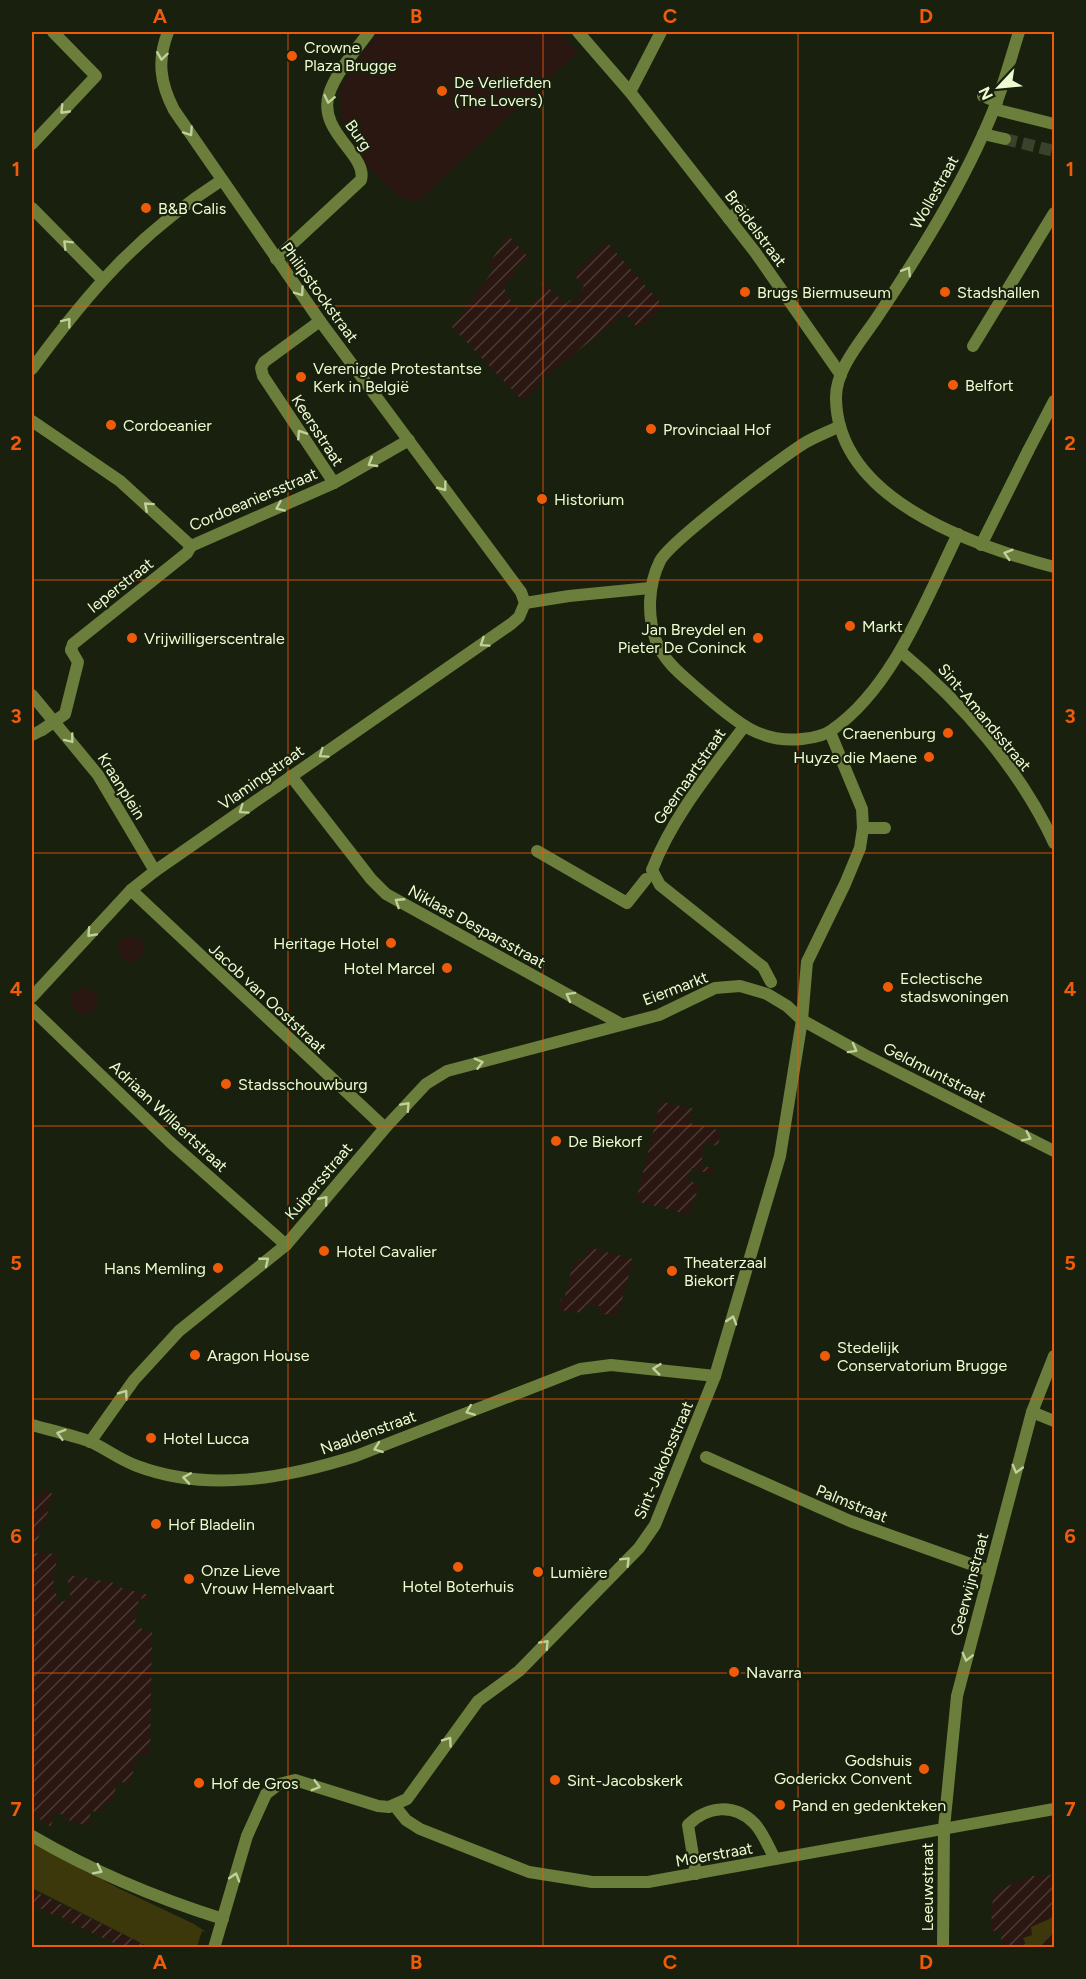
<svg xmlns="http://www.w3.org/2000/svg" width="1086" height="1979" font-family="Figtree,sans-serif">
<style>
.green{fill:#2b1712}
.garden{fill:url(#garden-furrows)}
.water{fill:#3d380b}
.pier{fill:#19210e}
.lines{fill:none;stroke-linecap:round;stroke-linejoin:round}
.pedestrian-tunnel{stroke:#39422b;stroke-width:12;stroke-dasharray:12 6;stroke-linecap:butt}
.pedestrian{stroke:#6b7e3b;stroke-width:12}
.minor{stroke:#6b7e3b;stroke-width:12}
.oneway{stroke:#c0d19c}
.grid{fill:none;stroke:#f05b0a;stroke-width:1.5;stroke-opacity:0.55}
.poi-dot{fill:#f05b0a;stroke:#19210e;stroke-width:2}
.labels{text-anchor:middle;stroke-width:4.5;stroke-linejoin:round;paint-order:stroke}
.poi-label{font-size:16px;fill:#edfdd1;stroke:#19210e;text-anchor:start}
.street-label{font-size:16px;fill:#edfdd1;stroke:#19210e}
.neatline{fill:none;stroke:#f05b0a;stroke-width:2}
.grid-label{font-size:20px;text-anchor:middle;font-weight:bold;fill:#f05b0a}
</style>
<defs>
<pattern id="garden-furrows" width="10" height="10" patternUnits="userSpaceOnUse" patternTransform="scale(1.5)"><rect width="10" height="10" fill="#2b1712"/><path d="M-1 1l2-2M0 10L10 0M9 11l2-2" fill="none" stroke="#4a3a33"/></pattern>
</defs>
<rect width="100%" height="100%" fill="#19210e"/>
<g class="green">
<polygon points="377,32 558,32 578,52 417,202 401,198 369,169 341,120 340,88"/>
<circle cx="131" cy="949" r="13"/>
<circle cx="84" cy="1001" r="13"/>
</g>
<g class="garden">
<polygon points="508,235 529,258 514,270 516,274 505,284 505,294 518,308 528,308 541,296 542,282 566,304 570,300 579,300 580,291 584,287 573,274 607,242 664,307 638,328 625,313 539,382 540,384 523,401 452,327 494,269 489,264"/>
<polygon points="661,1100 669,1104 692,1108 690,1123 721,1131 718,1146 704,1143 701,1165 714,1169 712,1175 692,1168 688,1180 699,1185 689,1215 636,1201"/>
<polygon points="588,1247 633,1259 618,1315 600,1314 600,1306 585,1305 584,1313 558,1310 561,1299 564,1300 573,1263 585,1257"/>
<polygon points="42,1490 52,1493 45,1524 41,1524 36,1553 58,1554 53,1579 58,1602 71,1600 67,1575 115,1583 115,1586 149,1595 149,1600 139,1598 134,1626 152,1632 150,1755 137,1755 130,1784 118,1781 111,1803 104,1802 101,1813 91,1811 88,1826 65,1819 66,1815 54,1813 51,1827 32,1814 32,1677 34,1677 32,1496 39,1498"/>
<polygon points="1053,1875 1054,1947 1000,1947 1002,1930 991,1931 993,1893 1030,1876"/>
<polygon points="32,1890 149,1947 122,1947 65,1920 59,1914 55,1916 32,1904"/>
</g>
<g class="water">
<polygon points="32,1842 118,1888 194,1924 228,1947 149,1947 32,1888"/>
<polygon points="1054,1917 1054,1934 1048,1935 1041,1947 1027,1947 1023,1938 1032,1935 1031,1927"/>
</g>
<polygon class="pier" points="202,1931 212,1934 231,1948 197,1947"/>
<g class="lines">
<polyline class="pedestrian-tunnel" points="1005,139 1054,151"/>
<g class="pedestrian">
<polyline points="578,32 630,92 755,252 841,375"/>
<polyline points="630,92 661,32"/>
<polyline points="983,96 997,102"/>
<polyline points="983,134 1005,139"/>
<polyline points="729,219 741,209"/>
<polyline points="320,321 264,362 261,368 263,376 334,483"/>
<polyline points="973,346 1054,213"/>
<polyline points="1028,451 1054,401"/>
<path d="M900 651C962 703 1020 769 1054 843"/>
<polyline points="32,695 98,775 155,871"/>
<polyline points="42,730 65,714 78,662 71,650"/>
<polyline points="131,890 385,1128"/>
</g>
<g class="minor">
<path d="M168 32C157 60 160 83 174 110L320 321 521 592 525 603"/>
<path d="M1019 32C1011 57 1004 84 994 109 964 183 920 253 876 319 861 341 835 370 836 399 838 500 974 546 1054 567"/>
<polyline points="994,109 1054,124"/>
<polyline points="32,144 96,76 53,32"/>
<polyline points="32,208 102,279"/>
<path d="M276 259 361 180C368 155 317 132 329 94 336 72 356 50 369 32"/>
<path d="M32 369C89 291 139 233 222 180"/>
<polyline points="32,421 120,481 191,546"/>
<path d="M840 426C828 432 814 437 803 444 780 459 669 542 660 561 648 585 647 616 656 641 665 663 683 676 700 691 732 718 758 744 802 739 812 738 824 736 832 730 893 688 926 599 958 534"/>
<polyline points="981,545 1028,451"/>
<polyline points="191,546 334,483 409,440"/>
<polyline points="525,603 569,596 650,588"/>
<polyline points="71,650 73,644 187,553 191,546"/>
<path d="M743 728C709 773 672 818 652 870L660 885 763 967 771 982"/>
<polyline points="32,735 42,730"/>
<polyline points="291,776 371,879 386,894 621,1024"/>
<polyline points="863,828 885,828"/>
<polyline points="537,851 627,903 646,879"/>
<polyline points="32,997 131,890 155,871 511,624 519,617 525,603"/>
<polyline points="32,1009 170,1142 286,1245"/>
<polyline points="1032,1412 1054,1421"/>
<path d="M32 1425C50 1430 71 1435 89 1441 105 1448 120 1460 137 1466 209 1493 286 1478 356 1456L580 1369 611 1365 715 1376"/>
<polyline points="90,1442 134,1380 179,1331 286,1245 385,1128 426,1084 447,1071 659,1015 715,988 740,986 767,994 787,1006 802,1020 865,1055 1054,1151"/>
<polyline points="706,1457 850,1521 990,1571"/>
<polyline points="394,1805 406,1820 420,1829 529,1872 592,1882 648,1882 1054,1809"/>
<path d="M32 1836C92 1871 156 1898 223 1919"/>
<path d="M696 1874 688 1825C707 1806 734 1803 754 1823 763 1832 769 1848 775 1859"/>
<polyline points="214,1948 247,1836 266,1794 279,1784 295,1780 378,1806 389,1807 407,1799 478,1701 519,1671 639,1548 655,1525 715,1376 780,1156 802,1020 807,962 845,884 860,848 863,828 862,809 830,732"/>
<polyline points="943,1948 944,1828 957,1696 1032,1412 1054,1356"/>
</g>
</g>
<defs><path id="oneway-chevron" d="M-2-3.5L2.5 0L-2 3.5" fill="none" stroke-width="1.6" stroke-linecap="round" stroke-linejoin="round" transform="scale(1.5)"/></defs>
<g class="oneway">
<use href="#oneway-chevron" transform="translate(162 56) rotate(98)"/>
<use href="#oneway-chevron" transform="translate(329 99) rotate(102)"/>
<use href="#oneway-chevron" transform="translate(64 110) rotate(134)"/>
<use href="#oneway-chevron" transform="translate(189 132) rotate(56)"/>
<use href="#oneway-chevron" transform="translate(67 244) rotate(-135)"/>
<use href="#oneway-chevron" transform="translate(907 271) rotate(-58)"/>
<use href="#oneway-chevron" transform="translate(300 292) rotate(55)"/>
<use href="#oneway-chevron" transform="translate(67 322) rotate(-52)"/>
<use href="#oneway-chevron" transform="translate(301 434) rotate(-123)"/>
<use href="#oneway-chevron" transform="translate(372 463) rotate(149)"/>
<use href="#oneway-chevron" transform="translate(443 487) rotate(53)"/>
<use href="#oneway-chevron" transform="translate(148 506) rotate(-138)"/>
<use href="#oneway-chevron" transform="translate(280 507) rotate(156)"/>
<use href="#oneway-chevron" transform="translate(1008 554) rotate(-163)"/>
<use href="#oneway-chevron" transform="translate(484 643) rotate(146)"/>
<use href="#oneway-chevron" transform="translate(70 739) rotate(52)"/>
<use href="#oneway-chevron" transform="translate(323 754) rotate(145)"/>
<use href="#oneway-chevron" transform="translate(243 810) rotate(145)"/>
<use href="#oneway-chevron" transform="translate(399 902) rotate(-147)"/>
<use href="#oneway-chevron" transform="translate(91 933) rotate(133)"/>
<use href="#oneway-chevron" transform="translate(570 996) rotate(-151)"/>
<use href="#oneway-chevron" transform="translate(853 1049) rotate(29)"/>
<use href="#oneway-chevron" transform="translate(479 1063) rotate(-15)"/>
<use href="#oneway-chevron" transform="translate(406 1106) rotate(-47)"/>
<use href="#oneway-chevron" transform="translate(1027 1137) rotate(26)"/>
<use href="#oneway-chevron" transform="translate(324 1200) rotate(-50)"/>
<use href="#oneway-chevron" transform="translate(265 1261) rotate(-39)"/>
<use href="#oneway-chevron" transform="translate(732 1320) rotate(-73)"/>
<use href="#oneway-chevron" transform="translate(657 1369) rotate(-174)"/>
<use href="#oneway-chevron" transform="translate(124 1394) rotate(-54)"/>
<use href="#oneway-chevron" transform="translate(470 1411) rotate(158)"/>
<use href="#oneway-chevron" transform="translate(61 1434) rotate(-164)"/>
<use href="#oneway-chevron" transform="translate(378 1448) rotate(160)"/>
<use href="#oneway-chevron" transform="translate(1017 1469) rotate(105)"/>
<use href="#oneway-chevron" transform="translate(187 1478) rotate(-171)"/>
<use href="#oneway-chevron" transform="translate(626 1561) rotate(-45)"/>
<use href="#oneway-chevron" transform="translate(545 1644) rotate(-47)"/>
<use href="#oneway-chevron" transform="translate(967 1657) rotate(104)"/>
<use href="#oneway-chevron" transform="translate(448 1741) rotate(-55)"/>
<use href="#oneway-chevron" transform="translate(316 1786) rotate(16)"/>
<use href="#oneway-chevron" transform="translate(98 1870) rotate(27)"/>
<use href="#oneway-chevron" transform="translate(235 1877) rotate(-73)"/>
</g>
<path class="grid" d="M288 32V1948M543 32V1948M798 32V1948M32 306H1054M32 580H1054M32 853H1054M32 1126H1054M32 1399H1054M32 1673H1054"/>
<g class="poi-dot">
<circle cx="292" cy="56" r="6"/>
<circle cx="442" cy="91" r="6"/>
<circle cx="146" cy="208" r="6"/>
<circle cx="745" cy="292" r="6"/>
<circle cx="945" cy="292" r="6"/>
<circle cx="301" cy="377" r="6"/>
<circle cx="953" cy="385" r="6"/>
<circle cx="111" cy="425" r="6"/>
<circle cx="651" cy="429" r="6"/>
<circle cx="542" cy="499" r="6"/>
<circle cx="850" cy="626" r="6"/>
<circle cx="132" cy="638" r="6"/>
<circle cx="758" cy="638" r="6"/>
<circle cx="948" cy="733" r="6"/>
<circle cx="929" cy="757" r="6"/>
<circle cx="391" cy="943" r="6"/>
<circle cx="447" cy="968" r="6"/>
<circle cx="888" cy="987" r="6"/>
<circle cx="226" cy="1084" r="6"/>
<circle cx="556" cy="1141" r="6"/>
<circle cx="324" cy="1251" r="6"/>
<circle cx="218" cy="1268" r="6"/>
<circle cx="672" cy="1271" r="6"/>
<circle cx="195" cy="1355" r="6"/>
<circle cx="825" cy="1356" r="6"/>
<circle cx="151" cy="1438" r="6"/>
<circle cx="156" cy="1524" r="6"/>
<circle cx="458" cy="1567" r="6"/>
<circle cx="538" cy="1572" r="6"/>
<circle cx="189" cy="1579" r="6"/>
<circle cx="734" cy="1672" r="6"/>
<circle cx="924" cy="1769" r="6"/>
<circle cx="555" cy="1780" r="6"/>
<circle cx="199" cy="1783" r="6"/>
<circle cx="780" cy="1805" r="6"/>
</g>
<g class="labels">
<g class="poi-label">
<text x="304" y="53">Crowne<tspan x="304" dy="18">Plaza Brugge</tspan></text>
<text x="454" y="88">De Verliefden<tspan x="454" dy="18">(The Lovers)</tspan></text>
<text x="158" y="214">B&amp;B Calis</text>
<text x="757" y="298">Brugs Biermuseum</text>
<text x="957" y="298">Stadshallen</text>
<text x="313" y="374">Verenigde Protestantse<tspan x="313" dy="18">Kerk in België</tspan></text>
<text x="965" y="391">Belfort</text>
<text x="123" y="431">Cordoeanier</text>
<text x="663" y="435">Provinciaal Hof</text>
<text x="554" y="505">Historium</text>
<text x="862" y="632">Markt</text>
<text x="746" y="635" text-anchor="end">Jan Breydel en<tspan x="746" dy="18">Pieter De Coninck</tspan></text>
<text x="144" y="644">Vrijwilligerscentrale</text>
<text x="936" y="739" text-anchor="end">Craenenburg</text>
<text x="917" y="763" text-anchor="end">Huyze die Maene</text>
<text x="379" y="949" text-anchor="end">Heritage Hotel</text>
<text x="435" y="974" text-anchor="end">Hotel Marcel</text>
<text x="900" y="984">Eclectische<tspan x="900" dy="18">stadswoningen</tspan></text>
<text x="238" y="1090">Stadsschouwburg</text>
<text x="568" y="1147">De Biekorf</text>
<text x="336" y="1257">Hotel Cavalier</text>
<text x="684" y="1268">Theaterzaal<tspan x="684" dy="18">Biekorf</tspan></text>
<text x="206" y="1274" text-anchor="end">Hans Memling</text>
<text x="837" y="1353">Stedelijk<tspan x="837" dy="18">Conservatorium Brugge</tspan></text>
<text x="207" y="1361">Aragon House</text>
<text x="163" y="1444">Hotel Lucca</text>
<text x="168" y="1530">Hof Bladelin</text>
<text x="201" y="1576">Onze Lieve<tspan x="201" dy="18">Vrouw Hemelvaart</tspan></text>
<text x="550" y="1578">Lumière</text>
<text x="458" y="1592" text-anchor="middle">Hotel Boterhuis</text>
<text x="746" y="1678">Navarra</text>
<text x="912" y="1766" text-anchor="end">Godshuis<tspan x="912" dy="18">Goderickx Convent</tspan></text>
<text x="567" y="1786">Sint-Jacobskerk</text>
<text x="211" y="1789">Hof de Gros</text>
<text x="792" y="1811">Pand en gedenkteken</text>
</g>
<g class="street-label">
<text transform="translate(359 135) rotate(55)" y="6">Burg</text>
<text transform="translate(934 192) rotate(-61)" y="6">Wollestraat</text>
<text transform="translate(756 228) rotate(53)" y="6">Breidelstraat</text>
<text transform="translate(320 292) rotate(54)" y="6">Philipstockstraat</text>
<text transform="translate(318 430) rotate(57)" y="6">Keersstraat</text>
<text transform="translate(253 499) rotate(-23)" y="6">Cordoeaniersstraat</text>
<text transform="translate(120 585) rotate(-38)" y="6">Ieperstraat</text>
<text transform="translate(985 717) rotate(50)" y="6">Sint-Amandsstraat</text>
<text transform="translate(689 776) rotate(-55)" y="6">Geernaartstraat</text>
<text transform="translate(261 777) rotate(-35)" y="6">Vlamingstraat</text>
<text transform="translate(122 786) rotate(58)" y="6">Kraanplein</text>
<text transform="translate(477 926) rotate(29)" y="6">Niklaas Desparsstraat</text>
<text transform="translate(675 988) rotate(-21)" y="6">Eiermarkt</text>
<text transform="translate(268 998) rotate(43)" y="6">Jacob van Ooststraat</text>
<text transform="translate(935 1072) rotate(27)" y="6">Geldmuntstraat</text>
<text transform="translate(169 1116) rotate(43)" y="6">Adriaan Willaertstraat</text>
<text transform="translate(318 1181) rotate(-50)" y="6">Kuipersstraat</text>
<text transform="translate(368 1432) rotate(-20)" y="6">Naaldenstraat</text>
<text transform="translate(663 1460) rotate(-67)" y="6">Sint-Jakobsstraat</text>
<text transform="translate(852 1503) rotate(22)" y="6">Palmstraat</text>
<text transform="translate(969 1584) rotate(-75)" y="6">Geerwijnstraat</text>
<text transform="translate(714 1854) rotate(-10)" y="6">Moerstraat</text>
<text transform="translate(927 1887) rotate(-90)" y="6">Leeuwstraat</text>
</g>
</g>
<rect width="1086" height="1979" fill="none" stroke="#19210e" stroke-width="66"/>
<g transform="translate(999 87) rotate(244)" stroke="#19210e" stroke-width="4.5" paint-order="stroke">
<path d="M0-4.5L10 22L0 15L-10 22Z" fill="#edfdd1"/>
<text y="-9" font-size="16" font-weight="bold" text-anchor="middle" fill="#edfdd1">N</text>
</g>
<rect x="33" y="33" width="1020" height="1913" class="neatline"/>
<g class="grid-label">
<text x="160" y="23">A</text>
<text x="416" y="23">B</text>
<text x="670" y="23">C</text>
<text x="926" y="23">D</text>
<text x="16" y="176">1</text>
<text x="1070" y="176">1</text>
<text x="16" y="450">2</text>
<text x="1070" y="450">2</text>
<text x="16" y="723">3</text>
<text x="1070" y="723">3</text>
<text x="16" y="996">4</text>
<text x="1070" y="996">4</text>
<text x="16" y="1270">5</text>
<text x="1070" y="1270">5</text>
<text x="16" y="1543">6</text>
<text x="1070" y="1543">6</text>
<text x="16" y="1816">7</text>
<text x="1070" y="1816">7</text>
<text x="160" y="1969">A</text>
<text x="416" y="1969">B</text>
<text x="670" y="1969">C</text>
<text x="926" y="1969">D</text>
</g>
</svg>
